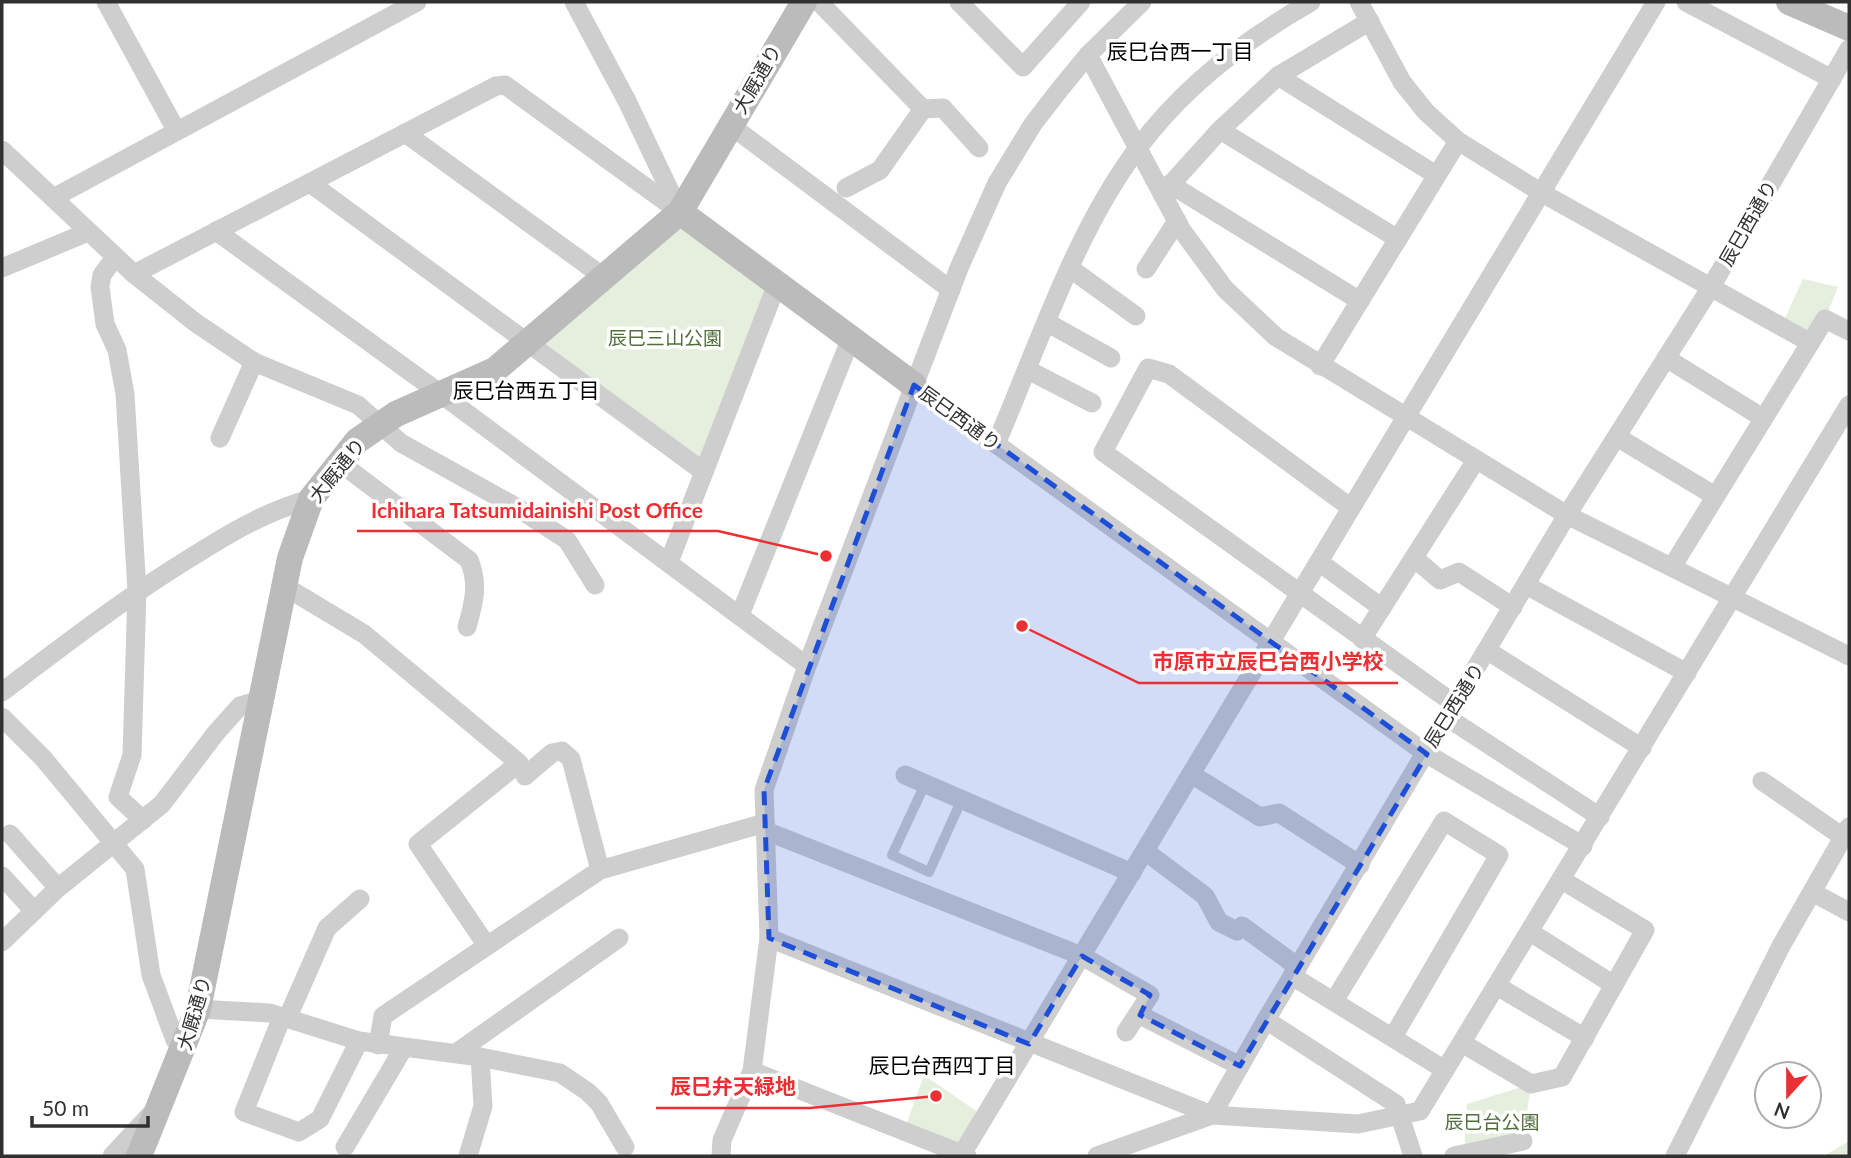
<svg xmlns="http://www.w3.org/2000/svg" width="1851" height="1158" font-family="Lato,'Noto Sans JP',sans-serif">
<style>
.green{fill:#e6eede}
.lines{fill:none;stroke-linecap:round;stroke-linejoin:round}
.lane{stroke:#cecece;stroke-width:10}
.street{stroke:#cecece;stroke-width:19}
.secondary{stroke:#bbb;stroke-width:26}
.marked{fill:#1d4ed8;fill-opacity:0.2;stroke:#1d4ed8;stroke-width:5;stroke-dasharray:14 9;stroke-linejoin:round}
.labels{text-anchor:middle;stroke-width:7;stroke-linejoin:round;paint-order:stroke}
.street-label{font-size:19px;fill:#313131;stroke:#fff}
.park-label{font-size:19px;fill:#516f3c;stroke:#fff}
.neighbourhood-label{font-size:21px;fill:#000;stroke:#fff}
.leader{fill:none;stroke:#eb2f33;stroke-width:2.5}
.callout-dot{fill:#eb2f33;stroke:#fff;stroke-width:2.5}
.callout-label{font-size:21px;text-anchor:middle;font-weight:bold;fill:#eb2f33;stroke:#fff;stroke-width:7;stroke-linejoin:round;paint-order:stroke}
</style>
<rect width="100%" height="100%" fill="#fff"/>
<g class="green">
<polygon points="680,212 777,284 704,472 528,343"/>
<polygon points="1803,279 1838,287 1825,319 1809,342 1781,327"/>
<polygon points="924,1075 985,1117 962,1154 904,1131"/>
<polygon points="1531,1084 1523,1141 1464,1154 1467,1104"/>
<polygon points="1849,1141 1849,1156 1824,1156"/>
</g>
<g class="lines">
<polyline class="lane" points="925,784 892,855 929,872 962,799"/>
<g class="street">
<polyline points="106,2 176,130"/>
<polyline points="574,2 627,101 679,210"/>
<polyline points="819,2 923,109 943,108 979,148"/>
<polyline points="959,2 1023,67 1081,2"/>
<polyline points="1359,2 1402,82 1426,112 1458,141 1542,193 1809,342"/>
<polyline points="1686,2 1832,79"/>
<polyline points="1088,55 1181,229 1225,289 1276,337 1567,515 1849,656"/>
<polyline points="1278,76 1436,175"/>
<polyline points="730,125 951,290"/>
<polyline points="1220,130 1398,239"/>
<polyline points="405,133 605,278"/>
<polyline points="2,150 134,274 196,323 254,362 358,405 401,443 518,508 567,540 595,585"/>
<polyline points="310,183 704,472"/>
<polyline points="1170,184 1360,301"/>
<polyline points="846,188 880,170 923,109"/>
<polyline points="1162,194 1220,130 1278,76 1370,21"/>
<polyline points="53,198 417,2"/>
<polyline points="216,231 441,394 807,666"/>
<polyline points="115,257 102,275 100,287 105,324 117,350 125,394 137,591 132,755 118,797 143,820"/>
<polyline points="2,268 88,232"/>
<polyline points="1071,269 1136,316"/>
<polyline points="1146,269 1177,221"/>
<polyline points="134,274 496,86 505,85 680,212"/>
<polyline points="1048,323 1111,358"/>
<polyline points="1666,358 1763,418"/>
<polyline points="1320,366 1458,141"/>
<polyline points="1028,370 1092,403"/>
<polyline points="914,385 1427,754 1583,846"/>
<polyline points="1617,437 1715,496"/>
<polyline points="220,438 254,362"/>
<path d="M996 444C1037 349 1075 231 1138 148 1183 87 1246 39 1311 2"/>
<path d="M339 462 469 560C479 584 474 602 467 627"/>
<polyline points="1351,508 1169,374 1148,368 1103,452 1456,705"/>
<polyline points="1414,558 1440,580 1459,572 1513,607"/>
<polyline points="669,562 777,284"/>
<polyline points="1319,562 1382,608"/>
<polyline points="1672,567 1825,319 1849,331"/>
<polyline points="1526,585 1687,673"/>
<polyline points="284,586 364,634 519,763 418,844 487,946"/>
<polyline points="740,615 851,338"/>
<polyline points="1362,639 1476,460"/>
<polyline points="1488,651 1642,748"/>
<path d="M2 692C64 645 125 598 190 558 230 533 266 511 311 499"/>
<polyline points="2,717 43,758 135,869 151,975 175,1040 185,1047"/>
<polyline points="1448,718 1600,817"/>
<polyline points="1191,774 1260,817 1279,813 1360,865"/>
<polyline points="905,775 1132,873"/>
<polyline points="525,776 552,753 562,751 571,759 600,870"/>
<polyline points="1762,781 1843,837"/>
<polyline points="766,831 1082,956 1150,995 1126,1032"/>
<polyline points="10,834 58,888"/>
<polyline points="1145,851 1205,896 1219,922 1237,931 1242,926 1298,967"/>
<polyline points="2,876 34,911"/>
<polyline points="1812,892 1849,912"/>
<polyline points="1530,932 1614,985"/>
<polyline points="769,938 1212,1115 1266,1020 1567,515 1711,287 1849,49"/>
<polyline points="2,942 58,888 162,804 215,734 240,706 261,700"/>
<polyline points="1292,976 1445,1070"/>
<polyline points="1497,986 1585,1038"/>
<polyline points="1334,1001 1444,821 1499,855 1393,1037"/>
<polyline points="198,1009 270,1013 359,1041 480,1057 560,1073 588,1092 599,1103 625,1147"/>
<polyline points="1140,1015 1240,1066"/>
<polyline points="282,1017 244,1112 299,1132 320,1119 359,1041"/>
<polyline points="287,1019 327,928 360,899"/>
<polyline points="1266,1020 1396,1104 1413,1156"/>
<polyline points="1462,1043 1531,1084 1562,1077 1645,930 1562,880"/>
<polyline points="378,1045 383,1016 600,870 765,823"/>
<polyline points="456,1053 619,938"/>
<polyline points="752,1071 967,1156"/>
<polyline points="345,1147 403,1049"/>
<polyline points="962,1154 1656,2"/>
<polyline points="112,1156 150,1115"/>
<polyline points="468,1156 483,1106 480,1057"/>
<polyline points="721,1156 722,1140 752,1071 769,938 764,790 807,666 959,268 997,183 1033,124 1060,89 1088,55 1142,2"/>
<polyline points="1097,1156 1212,1115 1358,1124 1420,1111 1849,405"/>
<polyline points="1454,1156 1523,1141"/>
<polyline points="1675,1156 1781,946 1849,827"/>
</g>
<g class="secondary">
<polyline points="1789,2 1849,28"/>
<polyline points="680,212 914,385"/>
<polyline points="139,1156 198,1009 290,558 311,499 357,441 396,414 495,370 680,212 804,2"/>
</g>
</g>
<path class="marked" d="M914 385 1427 754 1240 1066 1140 1015 1150 995 1082 956 1029 1044 769 938 764 790Z"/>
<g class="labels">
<g class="street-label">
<text transform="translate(757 79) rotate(-60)" y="7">大厩通り</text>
<text transform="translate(1748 223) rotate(-60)" y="7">辰巳西通り</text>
<text transform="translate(960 418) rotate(36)" y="7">辰巳西通り</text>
<text transform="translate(337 470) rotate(-51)" y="7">大厩通り</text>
<text transform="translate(1454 705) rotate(-58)" y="7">辰巳西通り</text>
<text transform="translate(194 1013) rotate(-74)" y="7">大厩通り</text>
</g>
<g class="park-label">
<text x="665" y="345">辰巳三山公園</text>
<text x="1492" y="1129">辰巳台公園</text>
</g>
<g class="neighbourhood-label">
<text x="1180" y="59">辰巳台西一丁目</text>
<text x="526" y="398">辰巳台西五丁目</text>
<text x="942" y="1073">辰巳台西四丁目</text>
</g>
</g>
<path class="leader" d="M826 556L718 531H357M1022 626L1139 683H1398M936 1096L810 1108H656"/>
<g class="callout-dot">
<circle cx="826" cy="556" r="7"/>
<circle cx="1022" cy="626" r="7"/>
<circle cx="936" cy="1096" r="7"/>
</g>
<g class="callout-label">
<text x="537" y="518">Ichihara Tatsumidainishi Post Office</text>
<text x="1268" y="669">市原市立辰巳台西小学校</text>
<text x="733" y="1094">辰巳弁天緑地</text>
</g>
<rect width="1851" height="1158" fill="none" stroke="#313131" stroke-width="7"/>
<g transform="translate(1788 1095) rotate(201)"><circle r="33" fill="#ffffff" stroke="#adadad" stroke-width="2"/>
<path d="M0-5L12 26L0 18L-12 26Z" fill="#eb2f33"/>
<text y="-10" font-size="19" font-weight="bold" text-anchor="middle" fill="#313131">N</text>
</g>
<path d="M32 1116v10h116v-10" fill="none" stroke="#313131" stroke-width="3.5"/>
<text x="42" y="1116" font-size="21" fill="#313131" stroke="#ffffff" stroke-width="5" paint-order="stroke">50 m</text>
</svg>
